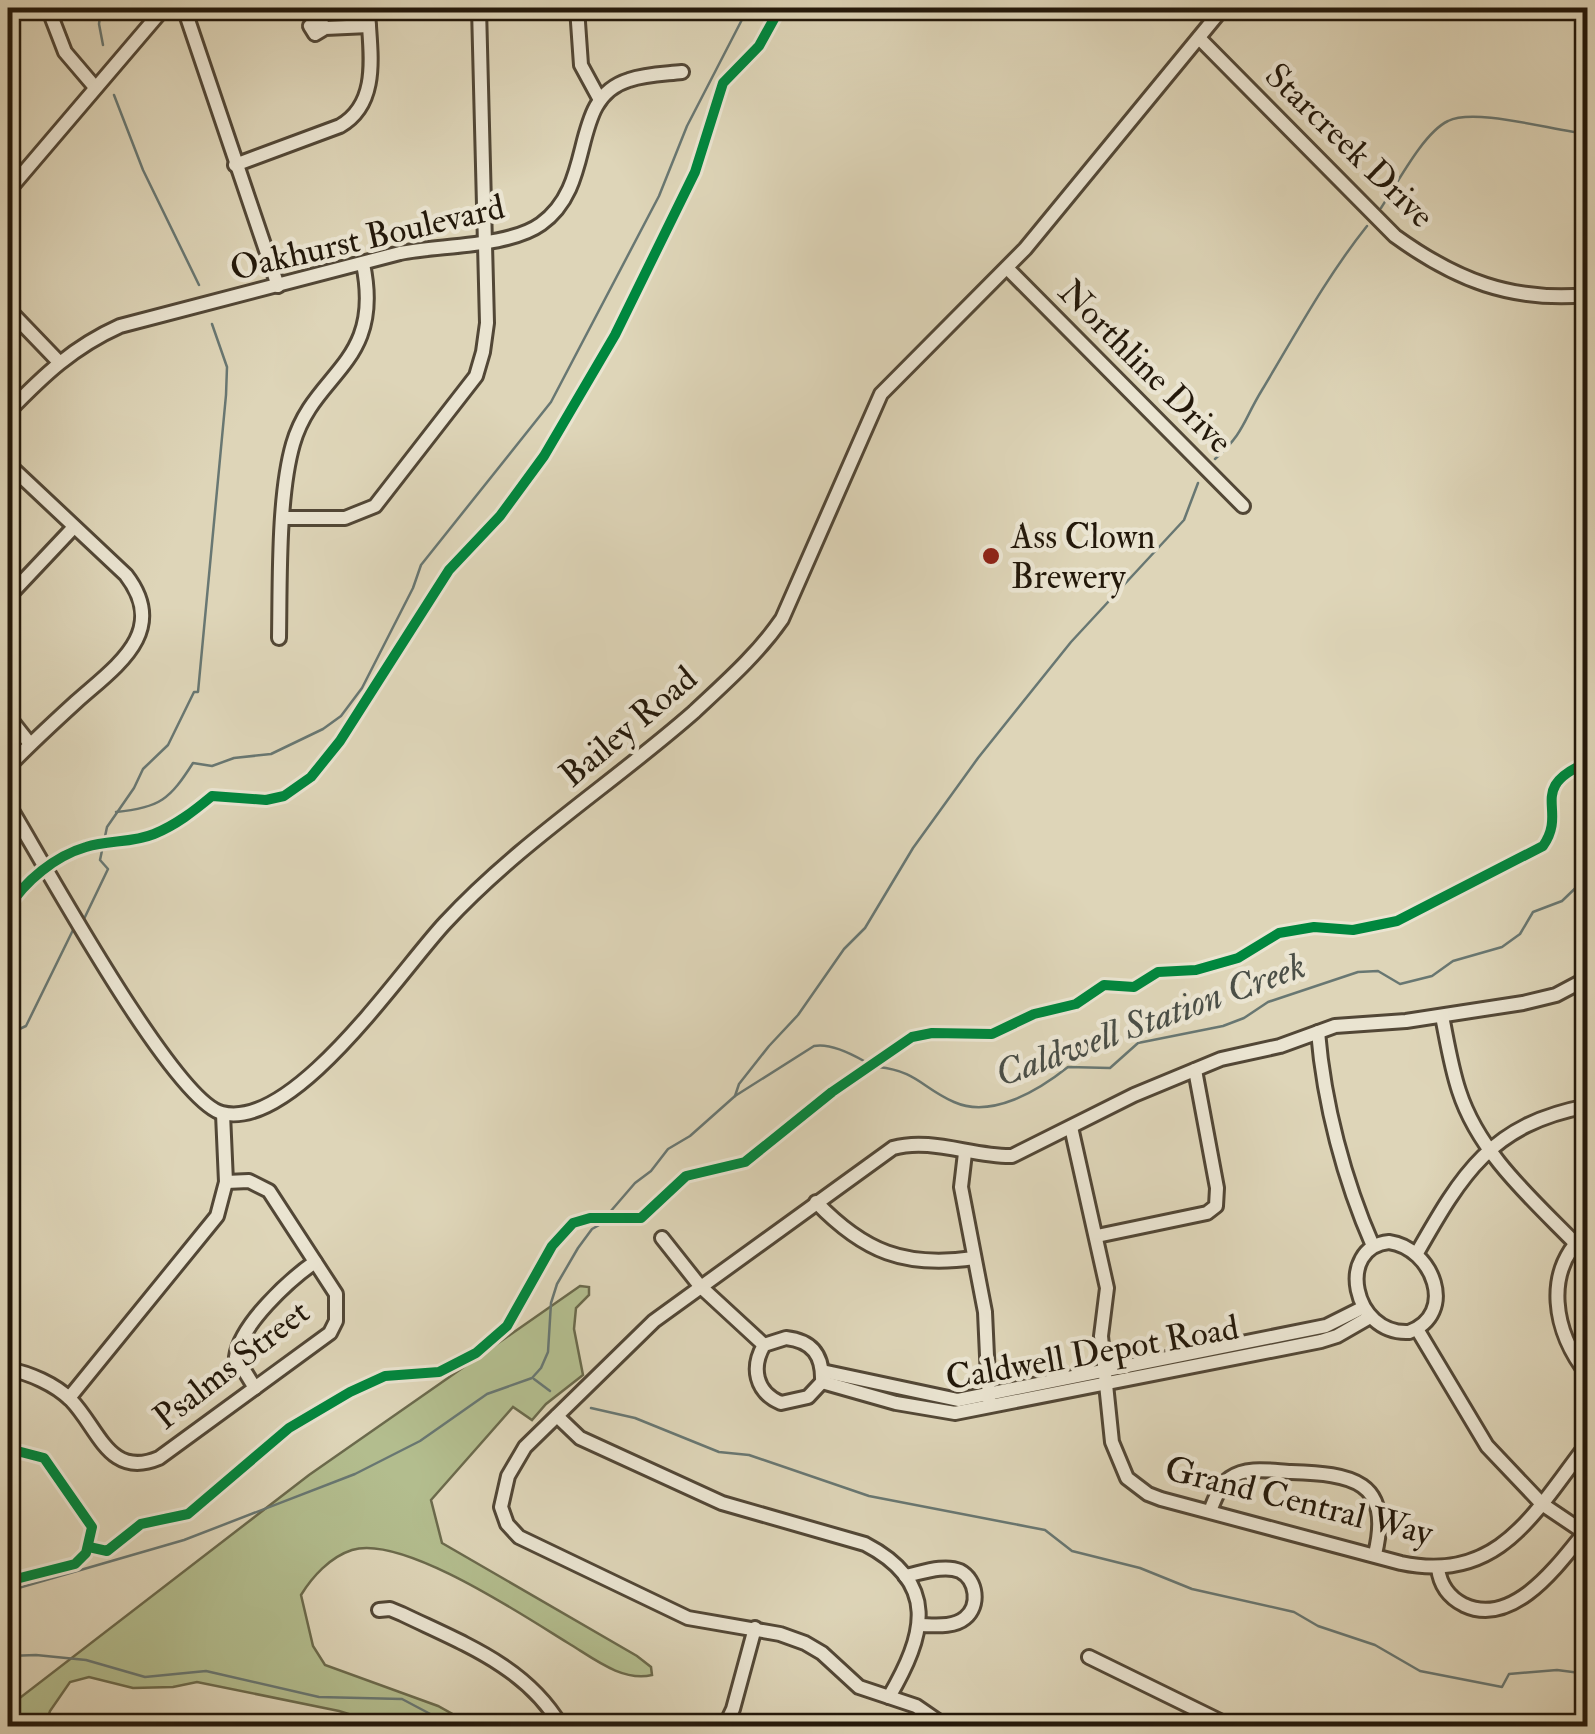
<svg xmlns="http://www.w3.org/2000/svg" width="1595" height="1734" font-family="'IM FELL Double Pica',serif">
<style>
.green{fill:#b3bd8e;stroke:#6b6a4c;stroke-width:2.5}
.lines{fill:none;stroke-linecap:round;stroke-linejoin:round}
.stream{stroke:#687772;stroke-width:2.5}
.minor-casing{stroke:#524736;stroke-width:18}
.minor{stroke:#eae4d1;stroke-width:12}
.cycleway-casing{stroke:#eae4d1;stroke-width:16}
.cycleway{stroke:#00873e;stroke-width:10}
.poi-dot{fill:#8f2418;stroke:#eae4d1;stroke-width:4}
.labels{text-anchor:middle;stroke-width:9;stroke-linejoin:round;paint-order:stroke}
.street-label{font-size:35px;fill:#23180a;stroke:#eae4d1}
.poi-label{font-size:35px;fill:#23180a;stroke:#eae4d1;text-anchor:start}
.water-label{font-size:38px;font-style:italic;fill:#4b4f47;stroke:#eae4d1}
</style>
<rect width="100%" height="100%" fill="#ded5b8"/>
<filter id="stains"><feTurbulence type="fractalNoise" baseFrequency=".002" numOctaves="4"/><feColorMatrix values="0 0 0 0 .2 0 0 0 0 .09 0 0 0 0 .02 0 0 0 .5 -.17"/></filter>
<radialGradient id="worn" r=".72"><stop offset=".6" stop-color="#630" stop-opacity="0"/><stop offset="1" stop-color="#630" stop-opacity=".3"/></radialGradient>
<path class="green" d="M580 1286 589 1287V1295L576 1308 574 1329 583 1375 546 1404 532 1420 513 1407 431 1500 442 1543 637 1656 651 1667 652 1675C622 1682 593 1658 568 1643 524 1616 402 1534 352 1550 330 1557 312 1577 301 1595L313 1646 325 1665 438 1706 474 1726H387L339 1711 197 1682 173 1687 133 1688 89 1677 70 1682 50 1711 45 1726H8V1707L309 1475Z"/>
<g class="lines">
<g class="stream">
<polyline points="101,8 99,24 103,45"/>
<polyline points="114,95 143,170 199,285"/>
<path d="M1381 208C1397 184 1423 133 1448 121 1475 107 1554 131 1588 134"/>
<path d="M1215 459C1245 432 1243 421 1262 390 1295 335 1327 276 1367 226"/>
<path d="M116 812C160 808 170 799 193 763L212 766 234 758 271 754 323 729 341 716 362 688 413 588 421 565 551 402 659 196 687 126 748 8"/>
<polyline points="84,919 108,869 100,860 107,827 134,788 143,769 168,745 194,692 198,692 226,395 227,367 212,324"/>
<polyline points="8,1048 15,1031 26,1026 73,930"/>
<path d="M878 1067C917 1071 922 1088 954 1102 992 1119 1039 1090 1068 1067L1110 1068 1138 1043 1223 1026 1244 1018 1268 1002 1358 972 1378 971 1400 984 1432 976 1453 961 1502 947 1520 934 1533 912 1562 901 1588 876"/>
<polyline points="735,1096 739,1084 769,1046 798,1015 844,949 865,928 913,848 978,758 1071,642 1184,520 1198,483"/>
<path d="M610 1212 635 1183 651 1171 668 1149 690 1136 735 1096 814 1046C829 1043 850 1053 864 1061"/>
<polyline points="534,1379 550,1391"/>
<polyline points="591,1408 635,1418 719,1452 749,1455 869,1496 1045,1530 1072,1551 1140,1568 1192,1589 1294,1612 1318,1626 1375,1645 1420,1671 1502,1687 1509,1674 1557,1670 1588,1674"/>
<polyline points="8,1591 184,1540 355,1474 420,1441 487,1394 532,1378 541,1368 548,1352 551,1303 557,1284 578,1248 592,1229 601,1224"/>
<polyline points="8,1656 36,1655 86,1660 145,1677 206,1671 319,1697 402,1699 453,1726"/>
</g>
<defs>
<g id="minor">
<polyline points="48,8 65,52 94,86"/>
<polyline points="184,8 278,286"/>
<polyline points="577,8 581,65 600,100"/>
<polyline points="8,14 34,8"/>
<polyline points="325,28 315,34 310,26 318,19 325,28 369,26"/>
<path d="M1199 38 1395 236C1456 280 1511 302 1588 295"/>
<path d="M235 165 340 126C382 102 369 48 368 8"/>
<polyline points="8,191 164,8"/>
<polyline points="1007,268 1243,506"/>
<polyline points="8,309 58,361"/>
<path d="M8 412C43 376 73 347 120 326L400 253C440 245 509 247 541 224 598 183 567 99 629 80 646 74 664 74 682 72"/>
<path d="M8 464 126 575C170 632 115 667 76 702 53 723 30 744 8 767"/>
<polyline points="284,518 345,518 375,506 476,376 483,352 487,323 479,8"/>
<polyline points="8,597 74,527"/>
<path d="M279 638C280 582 278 496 293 444 314 371 384 365 363 264"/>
<polyline points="8,716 30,744"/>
<path d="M8 804C41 858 173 1101 222 1113 294 1131 401 970 445 923 519 843 612 784 694 712 726 682 757 655 782 619L881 394 1025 249 1223 8"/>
<path d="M1442 1016C1447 1041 1451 1067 1459 1091 1479 1153 1531 1198 1575 1243"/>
<path d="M1318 1032C1324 1104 1344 1180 1373 1246"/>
<path d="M1071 1127 1107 1288 1101 1336 1112 1442 1127 1478 1148 1494 1161 1499 1401 1563C1500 1584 1535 1511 1588 1443"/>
<polyline points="965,1153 961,1187 985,1312 989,1400"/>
<path d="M816 1202C864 1252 905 1268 974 1258"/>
<path d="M1588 1231C1541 1271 1554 1333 1588 1375"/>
<polyline points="1097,1236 1207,1213 1216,1206 1217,1188 1195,1070"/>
<polyline points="662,1238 700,1286 764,1345"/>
<path d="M1389 1242C1433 1248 1458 1314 1409 1332 1352 1335 1336 1247 1389 1242Z"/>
<path d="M1417 1253C1462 1174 1491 1124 1588 1106"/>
<polyline points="1417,1329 1487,1446 1542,1504 1588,1535"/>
<path d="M786 1338C813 1341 823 1356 822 1382L808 1397 781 1403C755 1392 751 1367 764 1345Z"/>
<path d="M8 1369C29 1373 55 1384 71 1400 99 1429 109 1479 159 1458L330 1333 336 1321V1294L269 1191 249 1181 226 1182"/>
<polyline points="822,1371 958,1400 1326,1326 1362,1308"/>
<polyline points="822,1382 896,1403 955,1413 1321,1341 1337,1336 1370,1317"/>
<path d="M255 1388 236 1357C240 1325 289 1280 315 1262"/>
<polyline points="69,1398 217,1216 226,1182 223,1114"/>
<path d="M557 1416 580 1438 722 1503 865 1544C940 1583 925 1635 889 1697"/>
<path d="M1210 1511C1215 1499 1219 1486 1230 1478 1247 1466 1271 1471 1291 1472 1351 1474 1393 1480 1375 1554"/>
<path d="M1438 1568C1440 1585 1448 1597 1464 1605 1513 1628 1558 1565 1584 1533"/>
<path d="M905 1576C921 1573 944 1564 960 1571 977 1580 980 1606 965 1618 953 1628 933 1625 919 1625"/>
<path d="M379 1610 390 1609 402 1614C462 1643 526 1666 561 1726"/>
<polyline points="1089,1657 1230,1726"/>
<polyline points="725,1726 733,1709 755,1628"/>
<path d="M945 1726 916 1706 859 1687 822 1653 805 1643 780 1634 688 1618 519 1537 507 1524 501 1507 508 1476 525 1447 654 1321 893 1148C931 1137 973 1157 1012 1156L1134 1095 1221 1059 1280 1046 1335 1026 1406 1021 1523 1003 1556 995 1588 978"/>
</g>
</defs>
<use href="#minor" class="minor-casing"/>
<use href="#minor" class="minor"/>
<defs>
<g id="cycleway">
<path d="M8 908C25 881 55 856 86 847 108 840 132 843 154 834 176 825 194 811 212 796L266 800 284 796 311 777 340 741 449 570 500 516 544 456 615 335 695 172 723 83 759 46 780 8"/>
<polyline points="8,1456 21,1452 44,1458 92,1527 86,1553 75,1564 8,1581"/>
<path d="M89 1547 107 1551 141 1524 188 1514 289 1428 350 1392 385 1376 439 1372 476 1353 507 1326 552 1246 573 1223 590 1218H641L686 1176 745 1162 832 1092 912 1037 932 1033 992 1034 1034 1014 1076 1004 1104 985 1134 987 1158 972 1196 970 1238 958 1279 933 1314 927 1353 930 1397 921 1543 846C1569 809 1525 789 1588 762"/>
</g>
</defs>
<use href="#cycleway" class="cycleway-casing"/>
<use href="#cycleway" class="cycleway"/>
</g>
<circle class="poi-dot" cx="991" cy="556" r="10"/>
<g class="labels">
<g class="street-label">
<text transform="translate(1350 145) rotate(44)" y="12">Starcreek Drive</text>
<text transform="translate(367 237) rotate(-13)" y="12">Oakhurst Boulevard</text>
<text transform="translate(1146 366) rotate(45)" y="12">Northline Drive</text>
<text transform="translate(628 726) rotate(-40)" y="12">Bailey Road</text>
<text transform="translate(1092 1352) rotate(-10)" y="12">Caldwell Depot Road</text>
<text transform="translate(231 1364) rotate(-38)" y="12">Psalms Street</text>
<text transform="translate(1299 1500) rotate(14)" y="12">Grand Central Way</text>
</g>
<g class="poi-label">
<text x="1011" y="548">Ass Clown<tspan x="1011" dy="40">Brewery</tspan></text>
</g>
<g class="water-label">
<text transform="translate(1150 1019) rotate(-20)" y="13">Caldwell Station Creek</text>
</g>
</g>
<rect width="1595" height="1734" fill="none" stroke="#ded5b8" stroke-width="40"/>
<rect x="10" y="10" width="1575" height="1714" fill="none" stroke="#23180a" stroke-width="5"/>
<rect x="20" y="20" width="1555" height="1694" fill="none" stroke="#23180a" stroke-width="2.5"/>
<rect width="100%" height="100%" filter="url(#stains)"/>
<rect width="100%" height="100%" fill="url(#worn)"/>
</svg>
